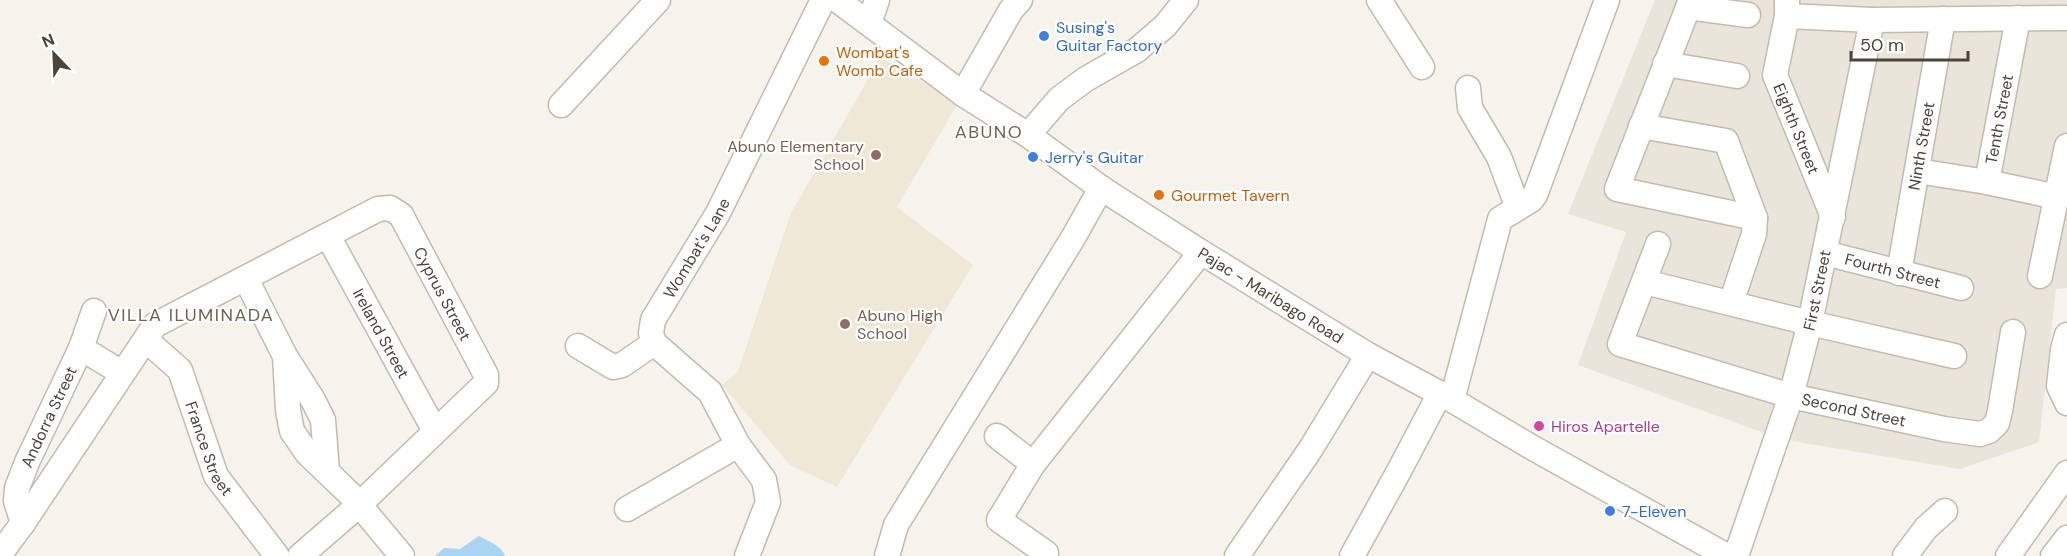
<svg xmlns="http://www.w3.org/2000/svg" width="2067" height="556" font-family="'DM Sans',sans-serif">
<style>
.residential{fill:#eae5da}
.education{fill:#efe8d6}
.water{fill:#a9d4f2}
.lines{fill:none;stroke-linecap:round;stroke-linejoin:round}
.minor-casing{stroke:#c2bbae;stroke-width:27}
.minor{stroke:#fff;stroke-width:24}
.shop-dot{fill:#3f7fe0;stroke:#fff;stroke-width:2}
.food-dot{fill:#e8710a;stroke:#fff;stroke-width:2}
.education-dot{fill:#8d6e63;stroke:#fff;stroke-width:2}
.hotel-dot{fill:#d1479c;stroke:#fff;stroke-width:2}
.labels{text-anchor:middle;stroke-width:4.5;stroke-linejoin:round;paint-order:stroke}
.shop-label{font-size:16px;fill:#366cbe;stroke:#fff;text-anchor:start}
.food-label{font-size:16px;fill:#c56008;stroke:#fff;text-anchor:start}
.street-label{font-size:16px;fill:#4b4439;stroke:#fff}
.education-label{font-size:16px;fill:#785e54;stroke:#fff;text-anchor:end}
.hotel-label{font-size:16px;fill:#b23c85;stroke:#fff;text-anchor:start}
.neighbourhood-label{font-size:18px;letter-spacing:1.5px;fill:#6e6250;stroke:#fff}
</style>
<rect width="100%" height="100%" fill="#f6f3ec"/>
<polygon class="residential" points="1655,0 2067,0 2067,288 2056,289 2039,442 1960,469 1792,441 1764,433 1578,365 1626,232 1568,214"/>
<polygon class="education" points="881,57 958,103 897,207 973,265 837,487 790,465 722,385 738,372 791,213"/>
<path class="water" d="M479 536C488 541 501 545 505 556H435L444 548 460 549Z"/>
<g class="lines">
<defs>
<g id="minor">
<path id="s1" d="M837 0 963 94 1028 135 1101 188 1201 252 1368 355 1452 400 1533 448 1727 556"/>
<polyline points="1379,0 1422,67"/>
<polyline points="1691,0 1617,189 1755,218"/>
<path id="s2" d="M1787 0V16L1775 75 1833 217"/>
<polyline points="1688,7 1748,15"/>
<polyline points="1787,16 1872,20 2067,18"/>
<polyline points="869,23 877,0"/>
<polyline points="1665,64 1737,76"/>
<polyline points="1468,88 1470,108 1499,157 1518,208"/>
<polyline points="963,94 1011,10 1020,0"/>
<polyline points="561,105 658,0"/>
<polyline points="1641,126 1726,141 1755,218 1754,234 1731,303"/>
<polyline points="1028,135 1059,99 1086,79 1137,50 1165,26 1186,0"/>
<polyline points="1917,171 1987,182 2057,197"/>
<path id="s3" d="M1987 182 2018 18"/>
<path id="s4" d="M328 236 435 431"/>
<path id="s5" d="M1658 244 1620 344 1791 396 1944 429 1980 434 1989 431 1997 423 2000 411 2013 332"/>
<path id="s6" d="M1825 253 1961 288"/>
<path id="s7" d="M1899 273 1943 19"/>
<polyline points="2040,276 2067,146"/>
<polyline points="246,279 285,356 313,400 323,420 327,471"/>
<polyline points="1645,282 1810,323 1954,356"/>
<polyline points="2067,335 2063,349 2059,386 2067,403"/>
<path id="s8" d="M146 340 180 370 216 476 277 556"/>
<polyline points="578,346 613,367 622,365 654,343"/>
<polyline points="81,348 122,373"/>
<polyline points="285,356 288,410 292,431 307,453 352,496 402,556"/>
<polyline points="1452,400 1500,219 1531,200 1535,195 1607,0"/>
<polyline points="997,436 1033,464"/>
<polyline points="627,509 738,445"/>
<path id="s9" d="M23 523 16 501 17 488 28 460 81 348 94 311"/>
<polyline points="1046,553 999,520 1033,464 1201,252"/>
<path id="s10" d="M0 554 23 523 155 325 378 209 390 208 401 215 486 375V383L360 504 300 556"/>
<path id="s11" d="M747 556 768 502 764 480 738 445 710 392 654 343 651 333 653 320 718 213 823 0"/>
<polyline points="887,556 896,525 1073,238 1101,188"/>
<polyline points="1237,556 1310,450 1368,355"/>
<polyline points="1352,556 1399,471 1439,395"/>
<path id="s12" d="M1736 556 1791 396 1810 323 1872 20"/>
<polyline points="1905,556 1926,528 1945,511"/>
<polyline points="2008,556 2067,473"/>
<polyline points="2053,556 2067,538"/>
</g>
</defs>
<use href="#minor" class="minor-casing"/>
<use href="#minor" class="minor"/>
</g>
<g class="shop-dot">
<circle cx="1044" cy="36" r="6"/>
<circle cx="1033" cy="157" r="6"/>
<circle cx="1610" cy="511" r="6"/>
</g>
<g class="food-dot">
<circle cx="824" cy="61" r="6"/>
<circle cx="1159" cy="195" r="6"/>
</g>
<g class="education-dot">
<circle cx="876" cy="155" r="6"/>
<circle cx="845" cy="324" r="6"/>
</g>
<circle class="hotel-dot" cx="1539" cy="426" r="6"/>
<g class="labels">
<g class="shop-label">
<text x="1056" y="33">Susing's<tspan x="1056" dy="18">Guitar Factory</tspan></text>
<text x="1045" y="163">Jerry's Guitar</text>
<text x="1622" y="517">7-Eleven</text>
</g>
<g class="food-label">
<text x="836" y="58">Wombat's<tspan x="836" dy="18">Womb Cafe</tspan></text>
<text x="1171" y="201">Gourmet Tavern</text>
</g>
<g class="street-label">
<text dy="6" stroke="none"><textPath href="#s3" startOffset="64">Tenth Street</textPath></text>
<text dy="6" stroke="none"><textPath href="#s2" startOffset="134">Eighth Street</textPath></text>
<text dy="6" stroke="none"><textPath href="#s7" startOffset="129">Ninth Street</textPath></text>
<text dy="6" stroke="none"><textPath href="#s11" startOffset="366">Wombat's Lane</textPath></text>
<text dy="6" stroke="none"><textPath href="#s6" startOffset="70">Fourth Street</textPath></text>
<text dy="6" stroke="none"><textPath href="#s12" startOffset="278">First Street</textPath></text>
<text dy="6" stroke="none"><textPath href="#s10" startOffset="642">Cyprus Street</textPath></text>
<text dy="6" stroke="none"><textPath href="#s1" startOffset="525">Pajac - Maribago Road</textPath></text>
<text dy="6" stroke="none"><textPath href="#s4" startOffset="111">Ireland Street</textPath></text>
<text dy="6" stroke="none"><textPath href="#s5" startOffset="350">Second Street</textPath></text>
<text dy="6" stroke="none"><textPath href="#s9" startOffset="114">Andorra Street</textPath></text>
<text dy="6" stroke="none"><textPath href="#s8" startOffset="129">France Street</textPath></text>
</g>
<g class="education-label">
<text x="864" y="152">Abuno Elementary<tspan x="864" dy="18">School</tspan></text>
<text x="857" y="321" text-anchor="start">Abuno High<tspan x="857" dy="18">School</tspan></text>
</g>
<g class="hotel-label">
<text x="1551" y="432">Hiros Apartelle</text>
</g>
<g class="neighbourhood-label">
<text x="989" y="138">ABUNO</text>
<text x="191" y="321">VILLA ILUMINADA</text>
</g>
</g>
<g transform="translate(54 54) rotate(337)" stroke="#ffffff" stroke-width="4.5" paint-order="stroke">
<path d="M0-4.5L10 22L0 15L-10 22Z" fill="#4b4439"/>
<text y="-9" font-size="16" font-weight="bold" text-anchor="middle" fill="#4b4439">N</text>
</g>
<path d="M1851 51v9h117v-9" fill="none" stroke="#4b4439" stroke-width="3"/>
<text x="1860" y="51" font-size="18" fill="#4b4439" stroke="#ffffff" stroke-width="4.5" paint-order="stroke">50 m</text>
</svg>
